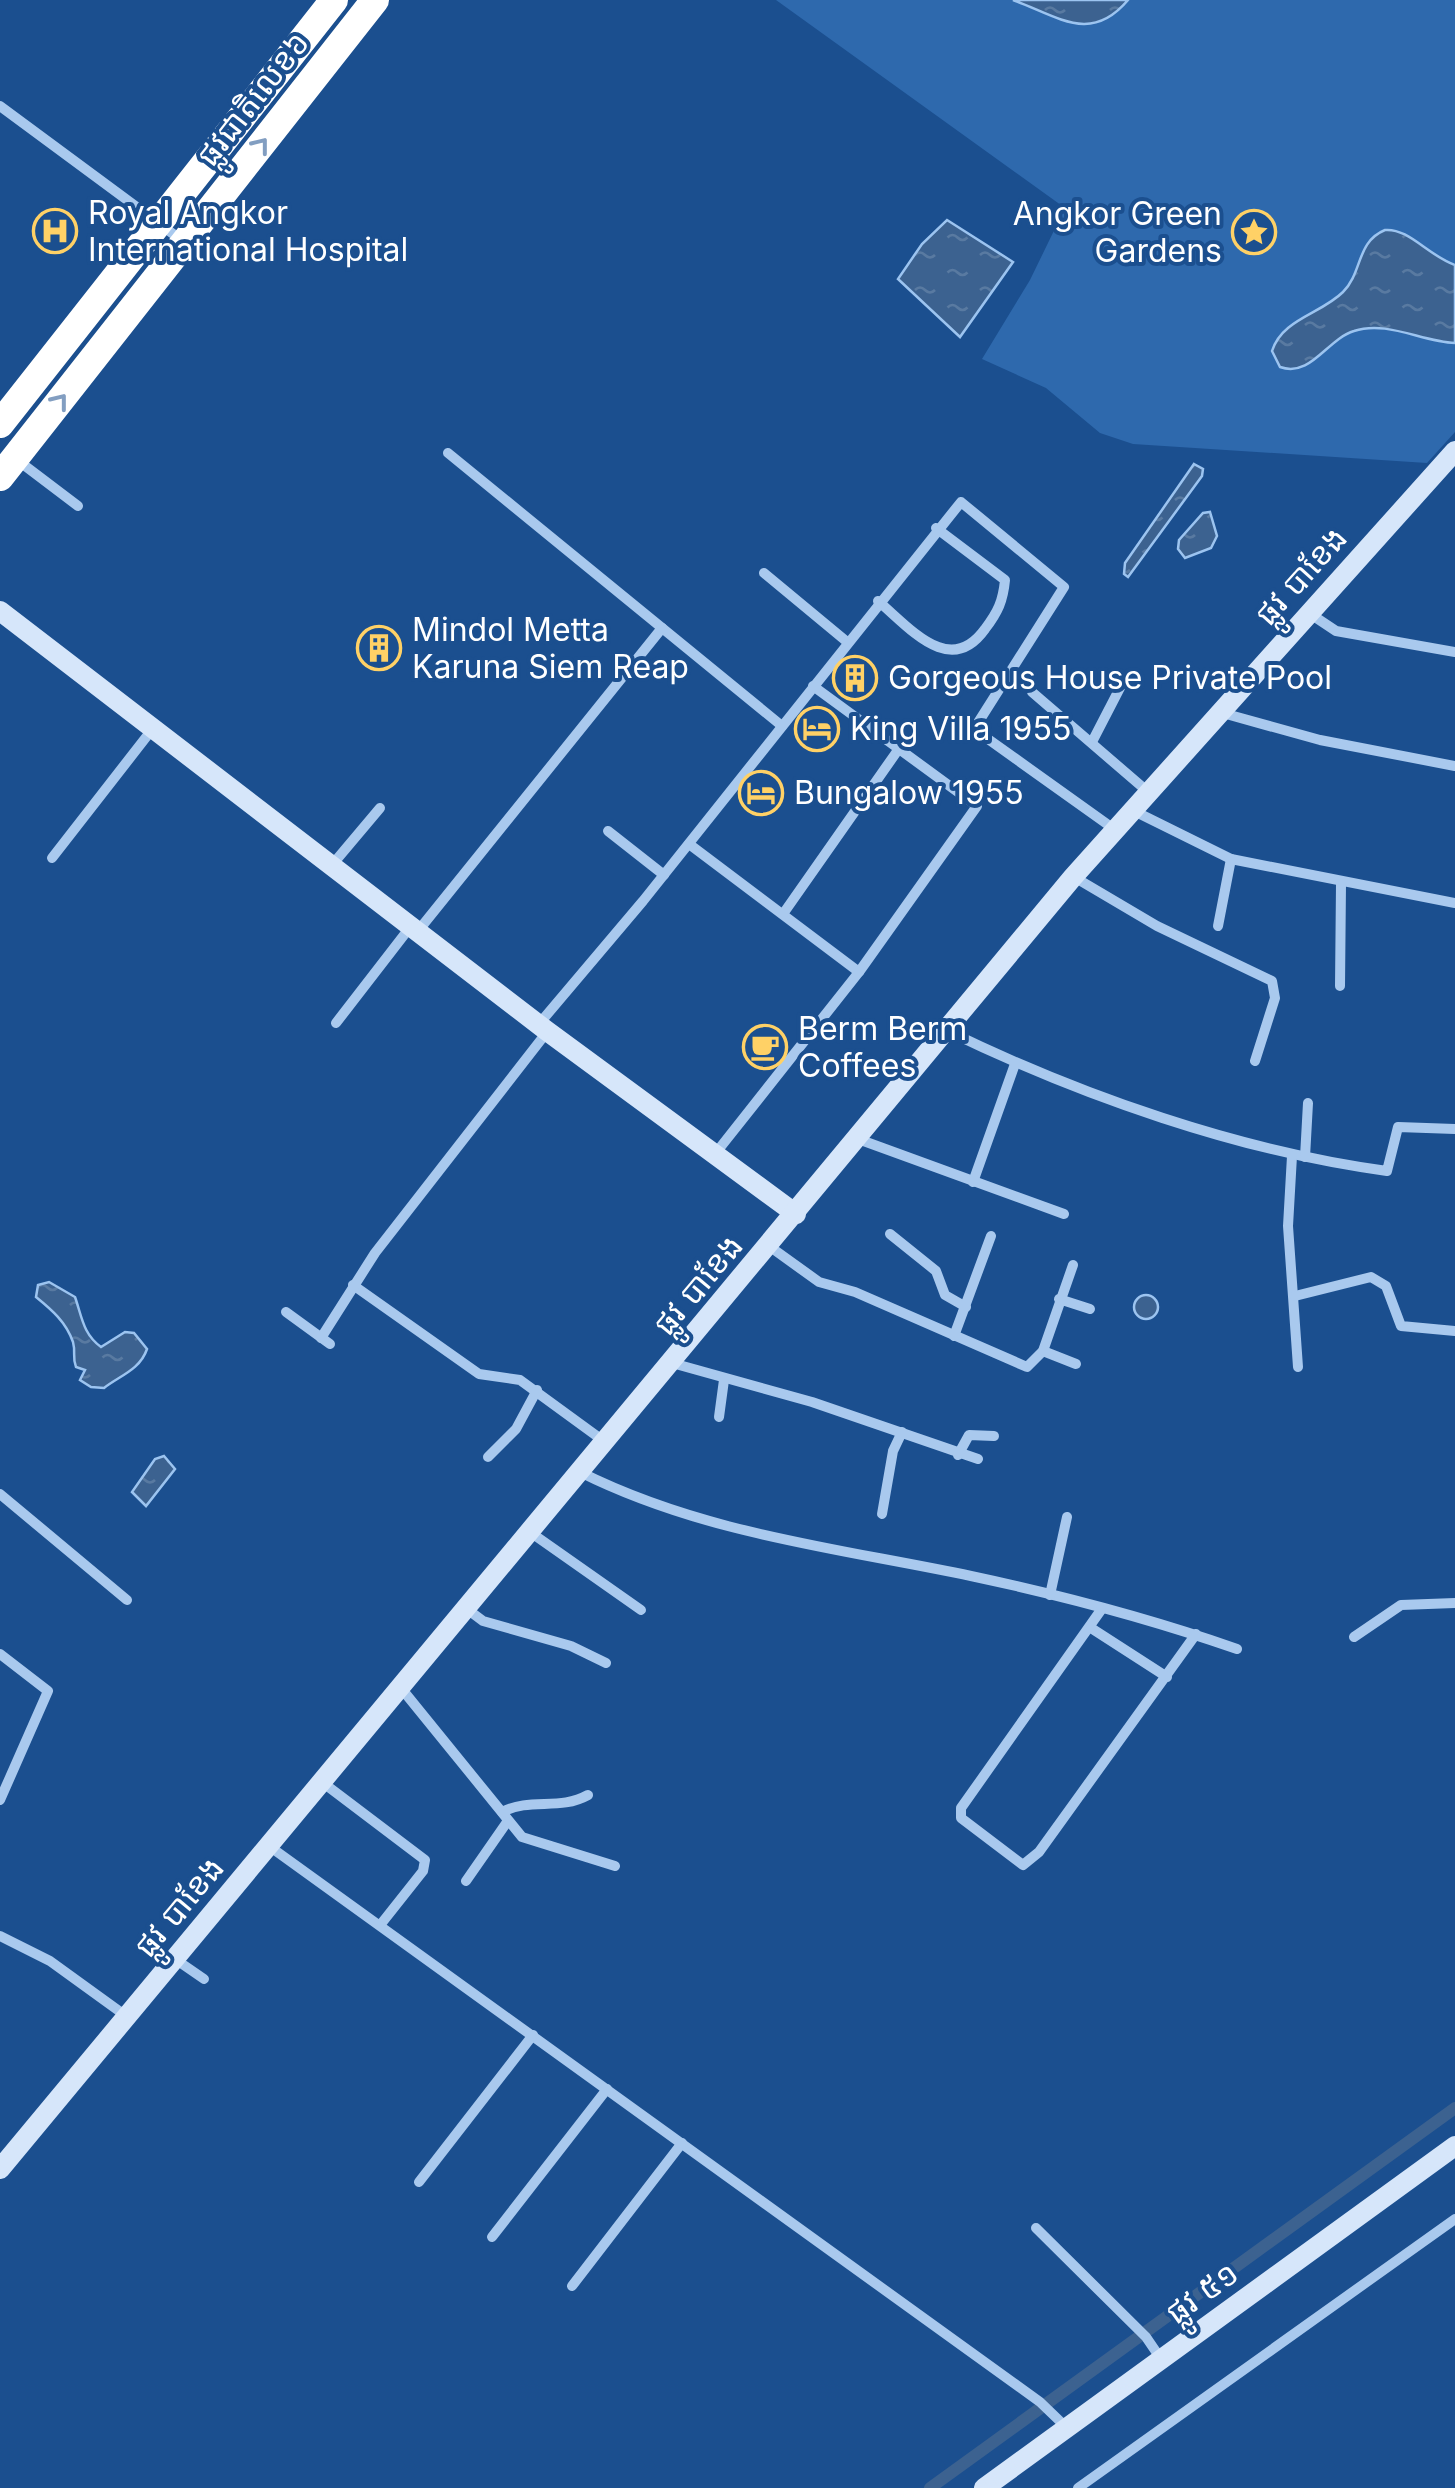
<svg xmlns="http://www.w3.org/2000/svg" width="1455" height="2488" font-family="Inter,'Noto Sans Khmer',sans-serif">
<style>
.park{fill:#2e69ad}
.water{fill:url(#water-ripples);stroke:#9cc4f0;stroke-width:2.5}
.lines{fill:none;stroke-linecap:round;stroke-linejoin:round}
.canal{stroke:#3c6290;stroke-width:12}
.street{stroke:#a9c9ee;stroke-width:10}
.secondary{stroke:#d6e6fa;stroke-width:20}
.highway{stroke:#fff;stroke-width:28}
.oneway{stroke:#829ec1}
.labels{text-anchor:middle;stroke-width:8;stroke-linejoin:round;paint-order:stroke}
.street-label{font-size:32px;fill:#fff;stroke:#1b4f8f}
.poi-label{font-size:32px;fill:#fff;stroke:#1b4f8f;text-anchor:start}
</style>
<defs>
<pattern id="water-ripples" width="26" height="14" patternUnits="userSpaceOnUse" patternTransform="scale(2.5)"><rect width="26" height="14" fill="#3c6290"/><path d="M2 4q2-2 4 0t4 0M15 11q2-2 4 0t4 0" fill="none" stroke="#597aa1"/></pattern>
</defs>
<rect width="100%" height="100%" fill="#1b4f8f"/>
<polygon class="park" points="776,0 1455,0 1455,432 1427,463 1133,444 1100,433 1046,388 982,359 1030,280 1065,208"/>
<g class="water">
<path d="M1013 0H1128C1091 44 1059 17 1013 0Z"/>
<polygon points="947,220 1013,262 960,337 898,279 922,244"/>
<path d="M1385 230C1409 228 1427 255 1455 265V343C1422 342 1387 320 1354 331 1327 339 1311 378 1280 367L1272 351C1282 319 1321 314 1343 292 1363 272 1356 242 1385 230Z"/>
<polygon points="1194,464 1203,469 1202,476 1128,577 1124,574 1125,563"/>
<polygon points="1210,512 1217,536 1211,548 1185,558 1178,549 1179,540 1203,513"/>
<path d="M49 1282 75 1297C82 1317 83 1334 101 1347L125 1332 134 1333 147 1349C140 1370 119 1376 104 1388L91 1387 80 1380 85 1370 76 1367C72 1357 76 1353 73 1342 66 1322 52 1310 36 1297L38 1285Z"/>
<circle cx="1146" cy="1307" r="12"/>
<polygon points="164,1456 175,1469 146,1506 132,1492 155,1459"/>
</g>
<g class="lines">
<polyline class="canal" points="930,2488 1455,2108"/>
<g class="street">
<polyline points="0,106 184,242"/>
<polyline points="448,453 782,726"/>
<polyline points="16,459 78,506"/>
<polyline points="764,573 846,641"/>
<path d="M878 601C910 628 950 678 985 629 998 612 1003 601 1005 580L936 528"/>
<polyline points="1309,613 1336,631 1455,652"/>
<polyline points="1032,692 1147,791"/>
<polyline points="1219,712 1320,740 1455,766"/>
<polyline points="1092,742 1122,684"/>
<polyline points="1132,810 1231,859 1455,903"/>
<polyline points="608,831 664,875"/>
<polyline points="689,844 859,972"/>
<polyline points="52,858 154,727"/>
<polyline points="332,865 380,808"/>
<polyline points="1074,877 1157,926 1272,981 1275,998 1255,1061"/>
<polyline points="783,914 898,750"/>
<polyline points="1218,926 1231,859"/>
<polyline points="418,931 662,628"/>
<polyline points="1340,986 1341,884"/>
<polyline points="336,1023 411,926"/>
<polyline points="539,1024 643,901 961,502 1064,587 974,729 1114,829"/>
<path d="M948 1031C1082 1096 1239 1151 1387 1171L1398 1127 1455 1129"/>
<polyline points="858,1139 1064,1214"/>
<polyline points="715,1154 859,972 977,806 813,686"/>
<polyline points="1292,1156 1288,1226 1298,1367"/>
<polyline points="1305,1157 1308,1103"/>
<polyline points="973,1182 1015,1064"/>
<polyline points="890,1234 936,1271 945,1295 966,1307"/>
<polyline points="769,1246 819,1282 855,1292 1027,1367 1043,1351 1073,1265"/>
<polyline points="353,1285 479,1374 520,1380 605,1442"/>
<polyline points="1295,1296 1371,1277 1386,1286 1401,1326 1455,1331"/>
<polyline points="1059,1299 1090,1309"/>
<polyline points="286,1312 330,1344"/>
<polyline points="954,1336 991,1236"/>
<polyline points="321,1338 375,1253 547,1032"/>
<polyline points="1043,1351 1076,1364"/>
<polyline points="672,1363 812,1402 978,1459"/>
<polyline points="719,1417 724,1380"/>
<polyline points="958,1455 969,1435 994,1436"/>
<polyline points="488,1457 516,1429 537,1390"/>
<path d="M580 1472C704 1534 838 1548 971 1576 1060 1595 1151 1619 1237 1649"/>
<polyline points="0,1494 127,1600"/>
<polyline points="882,1514 893,1451 902,1432"/>
<polyline points="530,1532 641,1610"/>
<polyline points="1050,1595 1067,1517"/>
<polyline points="467,1609 483,1621 571,1646 606,1663"/>
<polyline points="1101,1610 961,1808 961,1818 1023,1865 1039,1852 1196,1634"/>
<polyline points="1091,1628 1167,1677"/>
<polyline points="1354,1637 1401,1605 1455,1603"/>
<polyline points="0,1654 48,1691 0,1800"/>
<polyline points="401,1688 522,1837 615,1866"/>
<polyline points="322,1782 425,1860 423,1871 381,1924"/>
<path d="M502 1812C531 1797 559 1811 588 1795"/>
<polyline points="269,1846 1040,2402 1067,2428"/>
<polyline points="466,1881 507,1822"/>
<polyline points="0,1936 50,1961 126,2016"/>
<polyline points="175,1959 204,1979"/>
<polyline points="419,2182 533,2035"/>
<polyline points="1036,2228 1146,2337 1161,2359"/>
<polyline points="492,2237 607,2089"/>
<polyline points="572,2286 682,2143"/>
<polyline points="1078,2488 1455,2219"/>
</g>
<g class="secondary">
<polyline points="0,611 547,1031 796,1214"/>
<polyline points="0,2169 1073,877 1455,451"/>
<polyline points="984,2488 1455,2146"/>
</g>
<g class="highway">
<polyline points="0,424 334,0"/>
<polyline points="0,477 375,0"/>
</g>
</g>
<defs><path id="oneway-chevron" d="M-2-3.5L2.5 0L-2 3.5" fill="none" stroke-width="1.6" stroke-linecap="round" stroke-linejoin="round" transform="scale(2.5)"/></defs>
<g class="oneway">
<use href="#oneway-chevron" transform="translate(261 145) rotate(-52)"/>
<use href="#oneway-chevron" transform="translate(60 401) rotate(-52)"/>
</g>
<defs>
<symbol id="hospital-ring" viewBox="-11 -11 22 22"><circle r="9.5" fill="#1b4f8f" stroke="#ffd166" stroke-width="1.5"/><path d="M-5-5h3v3.5h4V-5h3V5h-3V1.5h-4V5h-3Z" fill="#ffd166"/></symbol>
<symbol id="sight-ring" viewBox="-11 -11 22 22"><circle r="9.5" fill="#1b4f8f" stroke="#ffd166" stroke-width="1.5"/><path d="M0-6L1.8-2.2L6-1.7L2.9 1.2L3.7 5.4L0 3.3L-3.7 5.4L-2.9 1.2L-6-1.7L-1.8-2.2Z" fill="#ffd166"/></symbol>
<symbol id="building-ring" viewBox="-11 -11 22 22"><circle r="9.5" fill="#1b4f8f" stroke="#ffd166" stroke-width="1.5"/><path d="M-4-6H4V6H1V3H-1V6H-4ZM-2.5-4.3h1.7v1.8h-1.7ZM.8-4.3h1.7v1.8H.8ZM-2.5-1h1.7V.8h-1.7ZM.8-1h1.7V.8H.8Z" fill="#ffd166"/></symbol>
<symbol id="hotel-ring" viewBox="-11 -11 22 22"><circle r="9.5" fill="#1b4f8f" stroke="#ffd166" stroke-width="1.5"/><path d="M-6-4.5h1.5V1H6V5H4.5V3h-9V5H-6ZM-4 0a1.8 1.8 0 1 1 3.6 0ZM.5 0V-2.5h3Q6-2.5 6 0Z" fill="#ffd166"/></symbol>
<symbol id="cafe-ring" viewBox="-11 -11 22 22"><circle r="9.5" fill="#1b4f8f" stroke="#ffd166" stroke-width="1.5"/><path d="M-5.5-4.5H6V0H3Q3 3.5 0 3.5H-2.5Q-5.5 3.5-5.5 0ZM3-3.2v2h1.7v-2ZM-6 4.5H4V6H-6Z" fill="#ffd166"/></symbol>
</defs>
<g fill-rule="evenodd">
<use href="#hospital-ring" x="30" y="206" width="50" height="50"/>
<use href="#sight-ring" x="1229" y="207" width="50" height="50"/>
<use href="#building-ring" x="354" y="623" width="50" height="50"/>
<use href="#building-ring" x="830" y="653" width="50" height="50"/>
<use href="#hotel-ring" x="792" y="704" width="50" height="50"/>
<use href="#hotel-ring" x="736" y="768" width="50" height="50"/>
<use href="#cafe-ring" x="740" y="1022" width="50" height="50"/>
</g>
<g class="labels">
<g class="street-label">
<text transform="translate(253 99) rotate(-52)" y="11">ផ្លូវជាតិលេខ៦</text>
<text transform="translate(1301 576) rotate(-48)" y="11">ផ្លូវ បាខែង</text>
<text transform="translate(698 1285) rotate(-50)" y="11">ផ្លូវ បាខែង</text>
<text transform="translate(179 1907) rotate(-50)" y="11">ផ្លូវ បាខែង</text>
<text transform="translate(1202 2293) rotate(-36)" y="11">ផ្លូវ ៥១</text>
</g>
<g class="poi-label">
<text x="88" y="224">Royal Angkor<tspan x="88" dy="37">International Hospital</tspan></text>
<text x="1222" y="225" text-anchor="end">Angkor Green<tspan x="1222" dy="37">Gardens</tspan></text>
<text x="412" y="641">Mindol Metta<tspan x="412" dy="37">Karuna Siem Reap</tspan></text>
<text x="888" y="689">Gorgeous House Private Pool</text>
<text x="850" y="740">King Villa 1955</text>
<text x="794" y="804">Bungalow 1955</text>
<text x="798" y="1040">Berm Berm<tspan x="798" dy="37">Coffees</tspan></text>
</g>
</g>
</svg>
